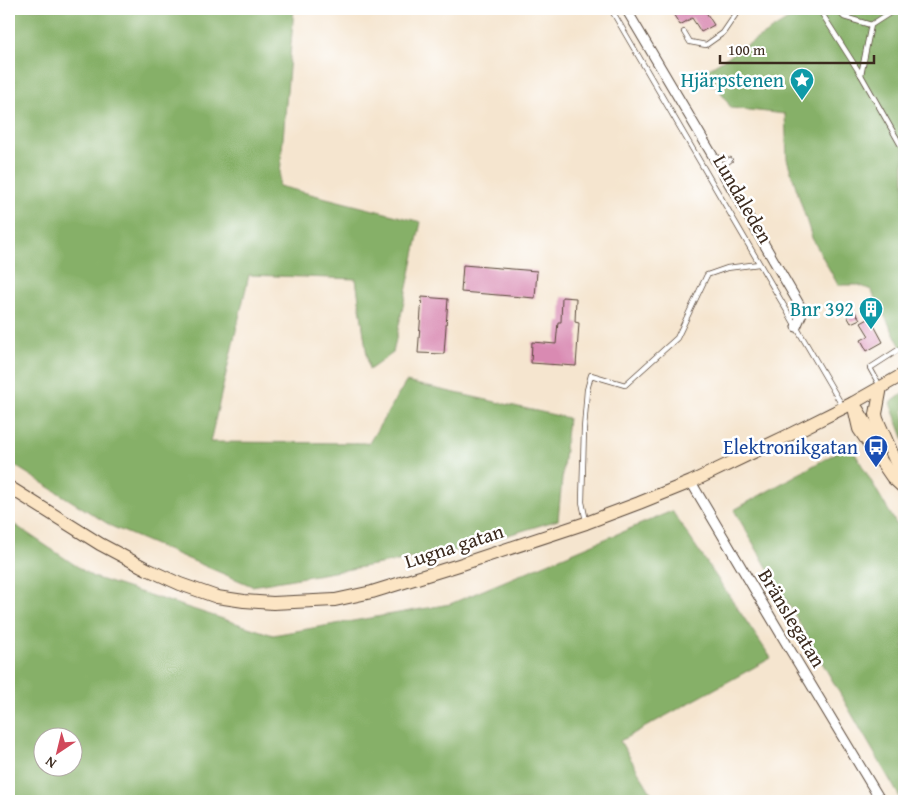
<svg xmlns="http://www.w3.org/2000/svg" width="913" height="810" font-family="'Gentium Book Plus',serif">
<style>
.forest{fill:#86b067;stroke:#606d42;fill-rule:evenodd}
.building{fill:#d98ab2}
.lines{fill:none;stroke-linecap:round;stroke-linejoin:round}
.service-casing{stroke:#574639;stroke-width:6}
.minor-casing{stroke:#574639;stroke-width:11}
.secondary-casing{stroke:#574639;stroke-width:14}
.service{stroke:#fff;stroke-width:4.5}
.minor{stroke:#fff;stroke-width:9}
.secondary{stroke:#fce5c4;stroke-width:12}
.labels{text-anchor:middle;stroke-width:5;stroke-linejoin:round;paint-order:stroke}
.culture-label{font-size:20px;fill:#0d838f;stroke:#fff;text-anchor:end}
.street-label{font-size:20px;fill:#3b2a1e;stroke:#fff}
.transit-label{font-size:20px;fill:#164399;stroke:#fff;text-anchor:end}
</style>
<rect width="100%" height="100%" fill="#fff"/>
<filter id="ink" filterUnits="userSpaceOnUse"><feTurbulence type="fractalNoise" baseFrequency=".02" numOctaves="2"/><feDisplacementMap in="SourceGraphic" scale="10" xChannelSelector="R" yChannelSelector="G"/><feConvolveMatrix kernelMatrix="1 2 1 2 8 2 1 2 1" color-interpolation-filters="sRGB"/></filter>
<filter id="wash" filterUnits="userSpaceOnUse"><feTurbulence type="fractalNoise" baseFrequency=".0096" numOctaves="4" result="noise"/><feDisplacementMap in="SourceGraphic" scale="20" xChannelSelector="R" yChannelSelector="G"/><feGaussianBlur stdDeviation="1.12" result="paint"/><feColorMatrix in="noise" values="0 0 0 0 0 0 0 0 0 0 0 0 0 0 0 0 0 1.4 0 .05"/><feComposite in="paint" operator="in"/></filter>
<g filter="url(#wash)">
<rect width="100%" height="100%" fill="#f5e5cf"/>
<g class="forest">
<polygon points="9,9 294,9 279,186 421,222 393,353 369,370 356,279 249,275 210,442 369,443 406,382 568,418 558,520 455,551 252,586 113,527 9,462"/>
<polygon points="806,9 904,9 904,346 901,347 871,290 859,285 838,285 812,238 787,159 785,114 731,108 717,86 688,81"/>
<polygon points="904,393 904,440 890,403"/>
<polygon points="850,445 904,537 904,801 902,801 734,510"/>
<path d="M672 511 771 658 620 741 656 801H9V521L93 577 273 635 450 604ZM42 738H72V768H42Z"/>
</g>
<g id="blocks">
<g class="building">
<polygon points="670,9 704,9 714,25 701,32 692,18 680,25"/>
<polygon points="463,265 537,271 535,298 461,292"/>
<polygon points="422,297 448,299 444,354 418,353"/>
<polygon points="562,297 576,298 575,322 579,323 576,366 531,363 532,342 556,344 558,322 561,322"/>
<polygon points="855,312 860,319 851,323 847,316"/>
<polygon points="870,318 883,342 867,351 861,340 869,336 861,323"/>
</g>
</g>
</g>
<g filter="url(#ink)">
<use href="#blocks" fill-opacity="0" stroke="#574639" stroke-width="1"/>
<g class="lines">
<defs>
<g id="service">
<polyline points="611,9 843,407"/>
<polyline points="819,9 861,75 904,151"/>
<polyline points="836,9 844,17 871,25"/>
<polyline points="684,32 690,42 706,45 723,33 736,14 744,9"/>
<polyline points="861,75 871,25 896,9"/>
<polyline points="720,168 730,160"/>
<polyline points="880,386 870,368 898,350"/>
<polyline points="586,521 582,502 584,429 587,390 591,375 625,385 677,338 707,275 727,268 759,264"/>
</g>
<g id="minor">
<polyline points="626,9 720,168 803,311 796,327"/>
<polyline points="691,482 789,648 881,801"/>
</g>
<g id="secondary">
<polyline points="881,387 876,414 877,419 903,478 904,486"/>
<polyline points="853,403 859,429 892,477 904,488"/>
<polyline points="857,409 878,443"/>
<polyline points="9,487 100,544 147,569 180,584 217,597 244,601 273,603 335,600 372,592 459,565 586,523 639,503 691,482 787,436 853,403 904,374"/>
</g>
</defs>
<use href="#service" class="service-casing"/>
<use href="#minor" class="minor-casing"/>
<use href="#secondary" class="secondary-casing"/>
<use href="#service" class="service"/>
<use href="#minor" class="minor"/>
<use href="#secondary" class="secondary"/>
</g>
</g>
<defs>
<symbol id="sight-pin" viewBox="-11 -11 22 30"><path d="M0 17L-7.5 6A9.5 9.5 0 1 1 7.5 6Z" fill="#0f9aa8" stroke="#fff"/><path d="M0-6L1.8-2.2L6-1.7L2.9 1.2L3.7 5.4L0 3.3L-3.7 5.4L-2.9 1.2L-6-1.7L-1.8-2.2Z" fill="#fff"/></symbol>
<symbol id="building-pin" viewBox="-11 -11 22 30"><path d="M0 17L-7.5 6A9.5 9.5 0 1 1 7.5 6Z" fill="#0f9aa8" stroke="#fff"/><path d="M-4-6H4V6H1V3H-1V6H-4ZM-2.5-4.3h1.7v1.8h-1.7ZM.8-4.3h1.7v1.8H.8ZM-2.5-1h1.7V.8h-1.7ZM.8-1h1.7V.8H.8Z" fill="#fff"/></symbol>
<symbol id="bus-pin" viewBox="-11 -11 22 30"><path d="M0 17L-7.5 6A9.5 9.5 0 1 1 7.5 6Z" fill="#1a4fb4" stroke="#fff"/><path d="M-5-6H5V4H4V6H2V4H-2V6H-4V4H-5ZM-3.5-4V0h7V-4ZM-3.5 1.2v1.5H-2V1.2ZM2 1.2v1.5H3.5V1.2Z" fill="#fff"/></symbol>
</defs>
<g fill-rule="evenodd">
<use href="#sight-pin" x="788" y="66" width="28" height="38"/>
<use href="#building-pin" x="857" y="295" width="28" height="38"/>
<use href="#bus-pin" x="862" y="433" width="28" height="38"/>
</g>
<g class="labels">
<g class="culture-label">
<text x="784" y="87">Hjärpstenen</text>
<text x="854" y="316">Bnr 392</text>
</g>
<g class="street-label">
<text transform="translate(743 199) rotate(60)" y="7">Lundaleden</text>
<text transform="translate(454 546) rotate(-18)" y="7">Lugna gatan</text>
<text transform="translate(792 618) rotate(59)" y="7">Bränslegatan</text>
</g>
<g class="transit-label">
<text x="858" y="454">Elektronikgatan</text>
</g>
</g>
<rect width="913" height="810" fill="none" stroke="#fff" stroke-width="30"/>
<g transform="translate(58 752) rotate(215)"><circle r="24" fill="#ffffff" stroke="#b1aaa5"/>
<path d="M0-4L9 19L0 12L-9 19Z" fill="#d1495b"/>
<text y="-8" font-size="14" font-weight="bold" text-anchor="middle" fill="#3b2a1e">N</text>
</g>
<path d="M720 55v8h154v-8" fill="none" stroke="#3b2a1e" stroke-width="2.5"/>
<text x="728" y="55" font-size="15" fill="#3b2a1e" stroke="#ffffff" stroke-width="4" paint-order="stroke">100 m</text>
</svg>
